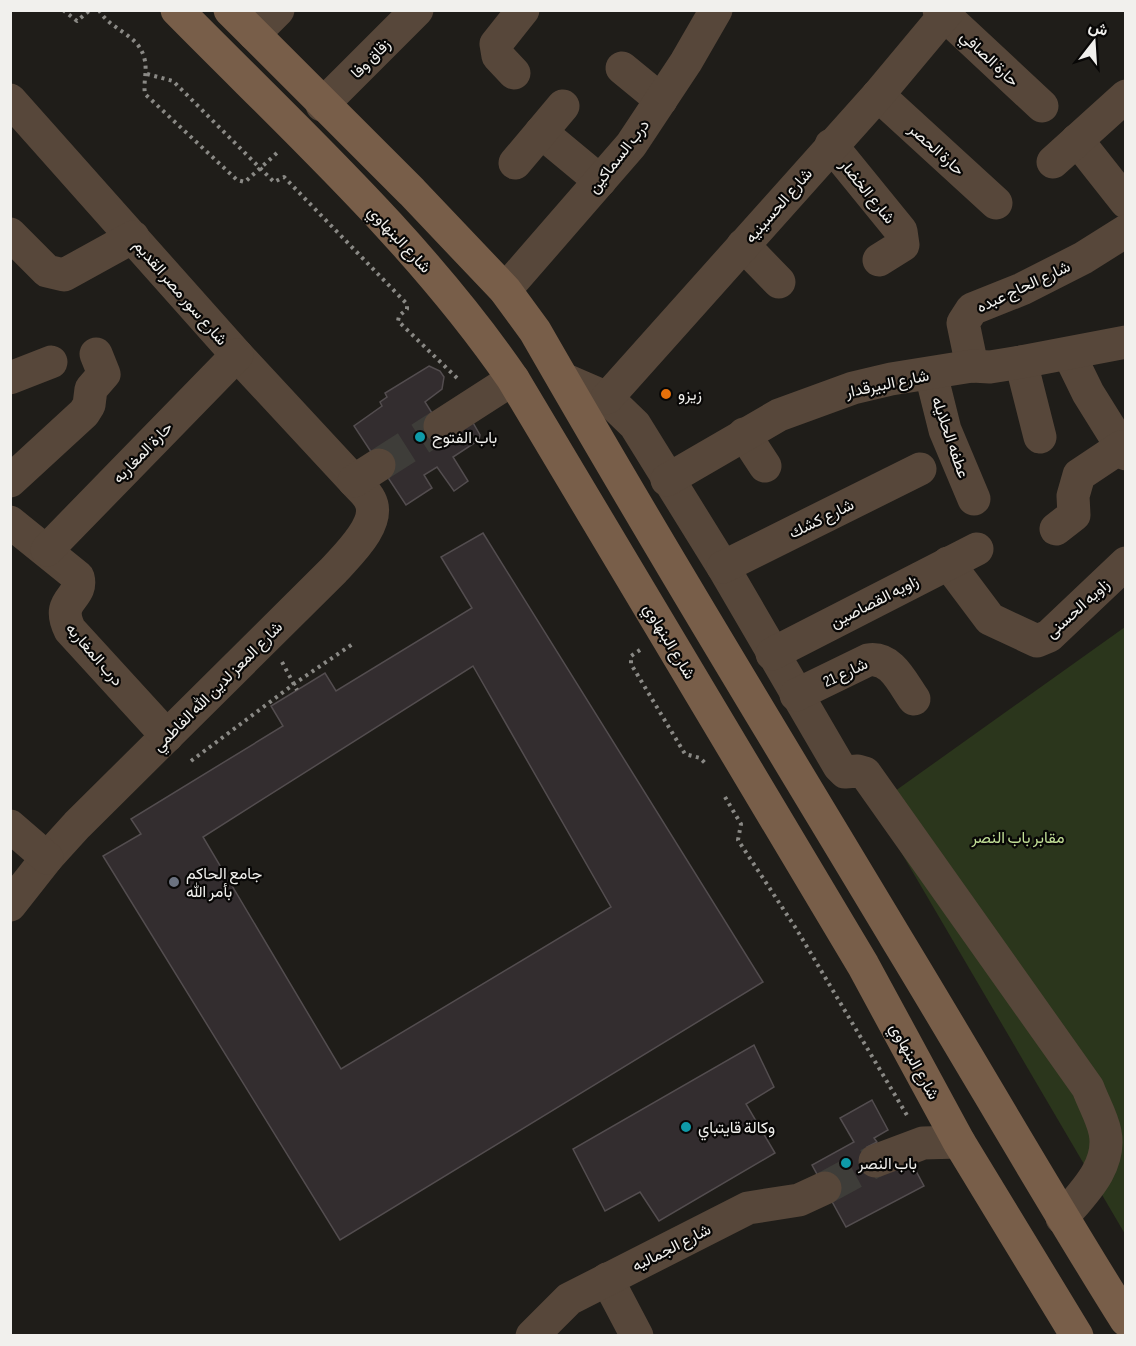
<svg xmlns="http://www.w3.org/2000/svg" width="1136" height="1346" font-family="'Sofia Sans Condensed',Vazirmatn,sans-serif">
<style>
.green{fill:#2b361c}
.building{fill:#332d2f;stroke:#534d4f;stroke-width:1.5;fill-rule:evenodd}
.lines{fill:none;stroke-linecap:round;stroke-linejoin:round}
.minor-tunnel{stroke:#3e3d39;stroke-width:33;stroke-dasharray:33 16;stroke-linecap:butt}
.path{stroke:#8a8985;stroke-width:4;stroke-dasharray:3 4.5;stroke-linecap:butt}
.minor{stroke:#57473a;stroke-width:33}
.secondary{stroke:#785e49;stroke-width:33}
.food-dot{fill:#e8710a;stroke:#080706;stroke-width:2}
.culture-dot{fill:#0f9aa8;stroke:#080706;stroke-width:2}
.worship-dot{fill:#6b7280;stroke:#080706;stroke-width:2}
.labels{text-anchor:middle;stroke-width:4.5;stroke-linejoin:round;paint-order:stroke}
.street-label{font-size:16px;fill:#f1f0ed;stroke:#080706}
.poi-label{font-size:16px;fill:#f1f0ed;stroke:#080706;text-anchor:start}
.park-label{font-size:16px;fill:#c1de96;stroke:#080706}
</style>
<rect width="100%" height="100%" fill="#1f1d19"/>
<polygon class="green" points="1125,627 1125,1234 874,806"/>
<g class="building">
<polygon points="429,366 440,371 444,377 442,389 425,402 440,426 472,421 480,435 479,440 453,457 468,481 454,491 437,467 424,475 432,488 406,505 354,426 382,406 380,402 387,397 385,393"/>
<path d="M483 533 763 982 340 1240 103 856 141 834 131 819 283 726 271 706 325 673 336 691 472 608 441 557ZM473 666 611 907 341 1069 203 837Z"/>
<polygon points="754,1045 774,1087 746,1104 775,1153 659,1221 640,1192 605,1211 573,1149"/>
<polygon points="872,1100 888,1130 874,1138 877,1142 867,1147 878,1168 909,1158 924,1186 846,1227 812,1165 854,1142 840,1118"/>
</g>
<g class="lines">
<g class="minor-tunnel">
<polyline points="379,465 440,426"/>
<polyline points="825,1188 875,1161"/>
</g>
<g class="path">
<polyline points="63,10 77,21 90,10"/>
<path d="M99 10C111 31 137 33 144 57 148 70 143 82 145 94L237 180 245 182 278 152"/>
<polyline points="147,74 173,81 274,182 284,177 407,304 407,309 399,316 398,321 458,379"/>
<polyline points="640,650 631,656 631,664 685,754 700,758 706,764"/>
<polyline points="282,662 297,690"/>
<polyline points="191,761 294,684 354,643"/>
<polyline points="725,797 741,824 738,840 797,930 908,1117"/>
</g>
<g class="minor">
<polyline points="939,10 1042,106"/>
<polyline points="254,34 278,10"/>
<polyline points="622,68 661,100"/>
<polyline points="514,73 498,56 496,44 523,10"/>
<polyline points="878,95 996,203"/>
<path d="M10 100 237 355 354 481C359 487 367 493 370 500 382 523 348 554 334 570L77 825 47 858 10 905"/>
<polyline points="322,105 417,10"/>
<polyline points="541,132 600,181"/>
<polyline points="1077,140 1126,202"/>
<polyline points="831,145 901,231 903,245 879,260"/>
<polyline points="1053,162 1126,96"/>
<polyline points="515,163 563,106"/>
<polyline points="10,234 47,271 64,275 133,237"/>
<polyline points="743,245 779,282"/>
<polyline points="505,290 631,145 686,62 716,10"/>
<polyline points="1069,354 1088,393 1126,454"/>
<polyline points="1021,362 1040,437"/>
<polyline points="972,366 963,323 972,309 1022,289 1083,258 1126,231"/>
<polyline points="931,374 945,430 974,499"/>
<polyline points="10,378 51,362"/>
<path d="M563 379 607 398 635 425 723 567 839 766 845 772 858 771 865 773 1088 1088C1093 1102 1102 1117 1105 1132 1112 1167 1082 1194 1062 1218"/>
<polyline points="607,398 878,95 949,10"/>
<polyline points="440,426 513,379"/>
<polyline points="744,434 765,466"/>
<polyline points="667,480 779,415 853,388 891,379 972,366 990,367 1021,362 1126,342"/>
<polyline points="10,481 84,413 89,405 91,389 104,374 96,354"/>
<polyline points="354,481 379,465"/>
<path d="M10 522 78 577C84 599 54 598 70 630L167 736"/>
<polyline points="1056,529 1074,515 1073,496 1079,475 1121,447"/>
<polyline points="47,550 237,355"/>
<polyline points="948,563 990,619 1037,641 1049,636 1126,563"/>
<polyline points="723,567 920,469"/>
<polyline points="772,654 977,549"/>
<path d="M796 695 868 660C891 656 902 682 914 699"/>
<polyline points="10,826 47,858"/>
<polyline points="875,1161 923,1143 959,1142"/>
<polyline points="607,1279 637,1336"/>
<polyline points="532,1336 569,1299 748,1208 799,1200 825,1188"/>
</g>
<g class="secondary">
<path d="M177 10C294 129 419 242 513 379L863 965 959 1142 1077 1336"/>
<path d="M230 10 412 192 505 290 535 331C653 537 777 740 899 943 975 1068 1048 1196 1126 1320"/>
</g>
</g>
<circle class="food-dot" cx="666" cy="394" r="6"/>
<g class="culture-dot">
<circle cx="420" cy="437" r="6"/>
<circle cx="686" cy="1127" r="6"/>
<circle cx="846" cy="1163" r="6"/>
</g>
<circle class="worship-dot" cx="174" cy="882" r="6"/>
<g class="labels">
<g class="street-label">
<text transform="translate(370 58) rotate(-45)" y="6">زقاق وفا</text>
<text transform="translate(990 58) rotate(43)" y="6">حارة الصافي</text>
<text transform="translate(937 149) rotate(42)" y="6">حارة الحصر</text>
<text transform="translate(618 156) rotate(-52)" y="6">درب السماكين</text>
<text transform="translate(868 191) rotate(51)" y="6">شارع الخضار</text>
<text transform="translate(778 205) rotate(-49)" y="6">شارع الحسينيه</text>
<text transform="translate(400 239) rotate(47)" y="6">شارع البنهاوي</text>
<text transform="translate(1023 286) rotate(-25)" y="6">شارع الحاج عبده</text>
<text transform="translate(181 292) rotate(49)" y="6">شارع سور مصر القديم</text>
<text transform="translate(887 383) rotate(-12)" y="6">شارع البيرقدار</text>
<text transform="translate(951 437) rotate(71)" y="6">عطفه الحلايله</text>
<text transform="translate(142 452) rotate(-46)" y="6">حارة المغاربه</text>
<text transform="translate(821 518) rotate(-26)" y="6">شارع كشك</text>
<text transform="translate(874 601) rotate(-27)" y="6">زاويه القصاصين</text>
<text transform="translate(1077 608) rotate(-42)" y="6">زاويه الحسنى</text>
<text transform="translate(670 641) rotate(59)" y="6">شارع البنهاوي</text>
<text transform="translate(95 654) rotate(49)" y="6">درب المغاربه</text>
<text transform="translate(845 672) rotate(-25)" y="6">شارع 21</text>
<text transform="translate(217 686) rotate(-45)" y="6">شارع المعز لدين الله الفاطمي</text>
<text transform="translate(915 1061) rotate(61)" y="6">شارع البنهاوي</text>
<text transform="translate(671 1247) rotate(-27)" y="6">شارع الجماليه</text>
</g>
<g class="poi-label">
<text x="678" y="400">زيزو</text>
<text x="432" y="443">باب الفتوح</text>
<text x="186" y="879">جامع الحاكم<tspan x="186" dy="18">بأمر الله</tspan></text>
<text x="698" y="1133">وكالة قايتباي</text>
<text x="858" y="1169">باب النصر</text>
</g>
<g class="park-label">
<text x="1018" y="843">مقابر باب النصر</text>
</g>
</g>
<rect width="1136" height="1346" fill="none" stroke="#f1f0ed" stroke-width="24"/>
<g transform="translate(1094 42) rotate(17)" stroke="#080706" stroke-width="4.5" paint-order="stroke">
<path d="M0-4.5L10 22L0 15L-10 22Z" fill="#f1f0ed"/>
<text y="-9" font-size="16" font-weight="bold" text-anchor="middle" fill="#f1f0ed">ش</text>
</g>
</svg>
